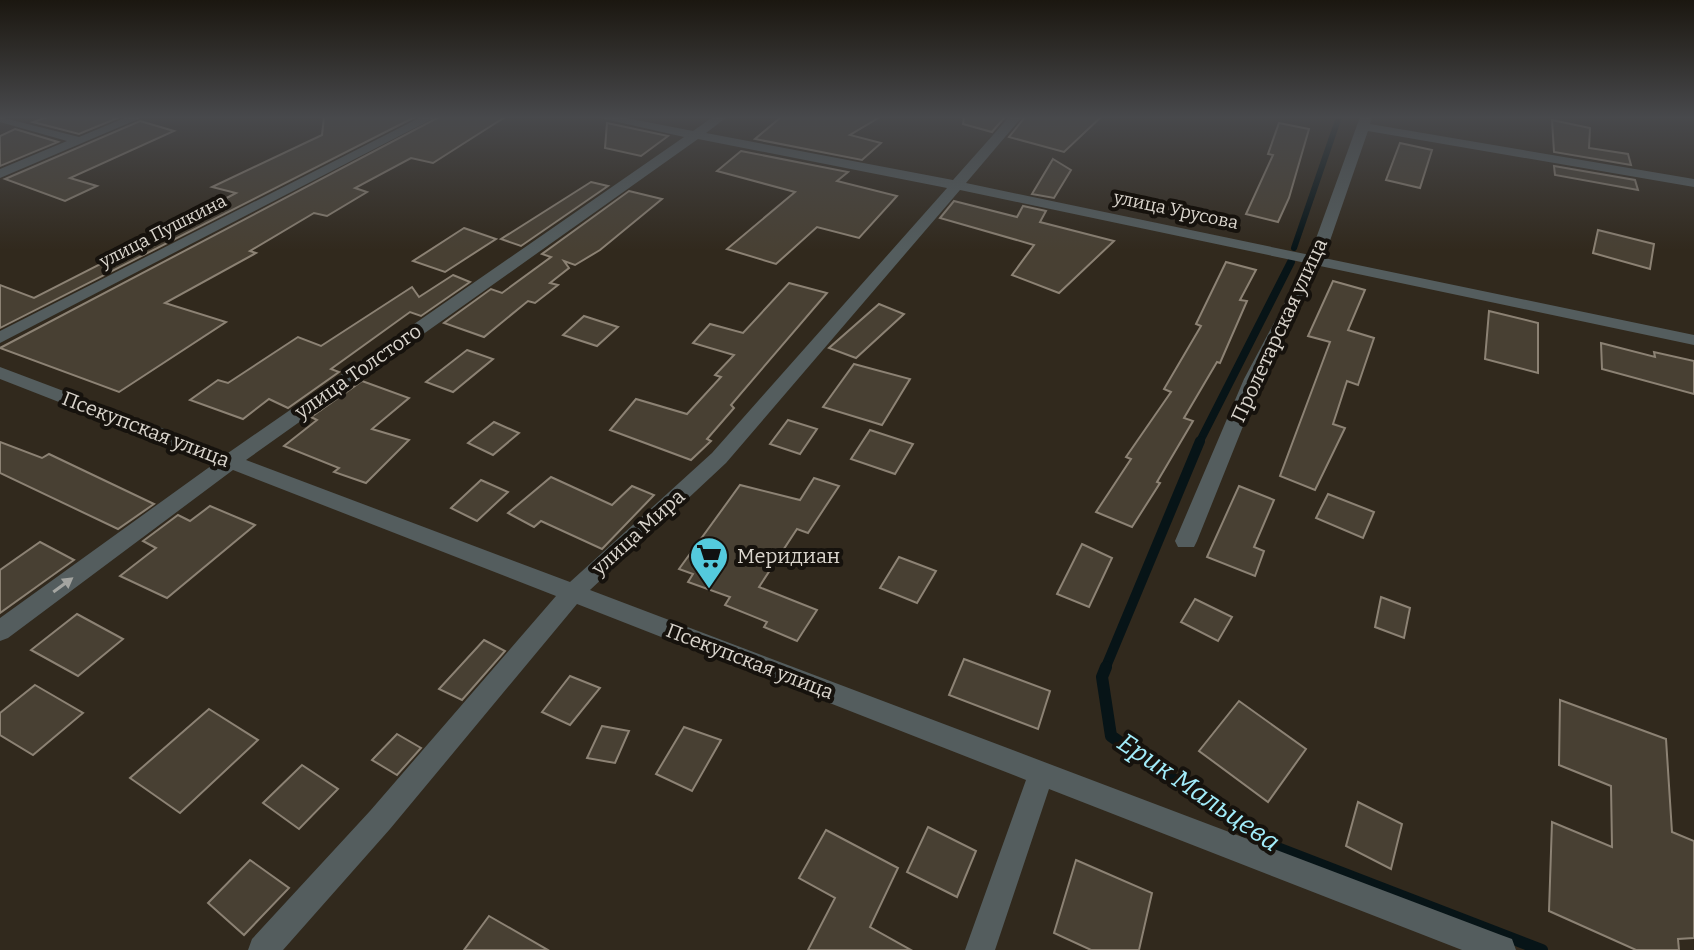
<svg xmlns="http://www.w3.org/2000/svg" width="1694" height="950" font-family="Bitter,serif">
<style>
.lines{fill:none;stroke-linecap:round;stroke-linejoin:round}
.stream-far3{stroke:#071417;stroke-width:6}
.stream-far2{stroke:#071417;stroke-width:8}
.stream-far1{stroke:#071417;stroke-width:10}
.stream{stroke:#071417;stroke-width:12}
.building{fill:#484033;stroke:#8c8274;stroke-width:2}
.minor{fill:#545d5e;fill-rule:evenodd}
.oneway{fill:#a4a5a1}
.labels{text-anchor:middle;stroke-width:8;stroke-linejoin:round;paint-order:stroke}
.far-street-label{font-size:18px;fill:#dad5cd;stroke:#16120d}
.street-label{font-size:20px;fill:#dad5cd;stroke:#16120d}
.poi-label{font-size:20px;fill:#dad5cd;stroke:#16120d;text-anchor:start}
.near-water-label{font-size:26px;font-style:italic;fill:#a2edfb;stroke:#16120d}
</style>
<rect width="100%" height="100%" fill="#31291d"/>
<g class="lines">
<polyline class="stream-far3" points="1294,248 1339,117"/>
<polyline class="stream-far2" points="1199,443 1291,262"/>
<polyline class="stream-far1" points="1105,669 1200,441"/>
<polyline class="stream" points="1106,667 1102,677 1111,736 1267,844 1542,950"/>
</g>
<g class="building">
<polygon points="47,117 120,117 79,134 33,122"/>
<polygon points="324,117 415,117 0,328 0,285 34,298 163,232 236,193 212,187 322,135"/>
<polygon points="439,117 505,117 433,163 411,158 355,188 367,192 327,216 314,213 250,251 256,253 165,303 226,322 119,392 0,348"/>
<polygon points="781,117 880,117 850,135 881,143 862,160 755,139"/>
<polygon points="964,117 1005,117 992,132 963,124"/>
<polygon points="1025,117 1101,117 1064,152 1009,137"/>
<polygon points="1552,120 1590,128 1589,148 1628,154 1631,165 1554,152"/>
<polygon points="140,121 174,131 70,178 97,186 65,201 5,179"/>
<polygon points="607,123 668,136 641,156 605,148"/>
<polygon points="1279,123 1309,129 1289,198 1278,222 1246,214 1273,155 1268,154"/>
<polygon points="15,129 58,142 0,166 0,136"/>
<polygon points="1400,143 1432,150 1420,188 1386,180"/>
<polygon points="741,151 848,172 837,181 897,196 859,238 817,227 776,264 727,249 795,192 717,171"/>
<polygon points="1053,159 1071,170 1054,198 1032,194"/>
<polygon points="1554,166 1635,180 1638,190 1555,175"/>
<polygon points="591,182 608,186 521,246 501,239"/>
<polygon points="629,191 662,199 600,250 575,265 564,261 569,268 550,283 558,285 535,303 528,301 484,337 444,323 491,289 502,293 551,257 542,254"/>
<polygon points="954,201 1017,217 1023,206 1046,211 1040,222 1114,241 1059,293 1012,275 1034,245 940,218"/>
<polygon points="464,228 496,239 445,272 413,261"/>
<polygon points="1598,230 1654,244 1650,269 1593,253"/>
<polygon points="1226,262 1256,270 1240,300 1247,301 1220,363 1217,362 1184,418 1193,421 1157,482 1160,483 1132,527 1096,512 1131,459 1126,457 1171,392 1164,389 1201,326 1196,324"/>
<polygon points="453,275 470,282 421,316 410,312 331,369 339,372 288,408 269,399 243,419 190,400 218,380 228,383 298,337 321,346 412,287 419,297"/>
<polygon points="1333,281 1365,290 1348,330 1374,338 1358,385 1347,381 1333,424 1345,428 1315,490 1280,476 1330,342 1308,336"/>
<polygon points="789,283 827,293 731,405 734,408 707,439 711,441 691,460 610,430 636,399 687,414 721,377 715,375 734,355 693,343 710,324 743,333"/>
<polygon points="879,304 904,314 856,358 829,348"/>
<polygon points="1489,311 1538,323 1538,373 1485,359"/>
<polygon points="584,316 618,327 597,346 563,335"/>
<polygon points="1601,343 1655,357 1654,352 1694,361 1694,394 1602,369"/>
<polygon points="467,350 493,359 453,392 426,382"/>
<polygon points="854,364 910,379 882,425 823,407"/>
<polygon points="362,381 409,398 372,429 409,440 366,483 334,472 339,468 284,446 317,420 311,417"/>
<polygon points="788,420 817,429 800,454 770,444"/>
<polygon points="494,422 519,433 493,455 468,443"/>
<polygon points="870,430 913,444 895,474 851,459"/>
<polygon points="0,442 42,458 49,454 154,504 118,529 0,473"/>
<polygon points="551,477 612,505 632,486 654,495 602,549 541,521 534,527 508,513"/>
<polygon points="814,478 839,486 808,533 797,529 759,587 817,610 797,641 764,627 767,622 725,605 730,597 688,582 693,574 679,569 740,485 800,500"/>
<polygon points="481,480 508,492 477,521 451,508"/>
<polygon points="1239,486 1274,500 1254,547 1264,551 1255,576 1207,557"/>
<polygon points="1328,494 1374,512 1363,538 1316,518"/>
<polygon points="210,506 255,525 167,598 120,576 156,548 143,541 178,515 190,521"/>
<polygon points="40,542 74,560 0,613 0,570"/>
<polygon points="1082,544 1112,558 1089,607 1057,594"/>
<polygon points="899,557 936,571 917,603 880,588"/>
<polygon points="1381,597 1410,608 1404,638 1375,627"/>
<polygon points="1195,599 1232,617 1218,641 1181,622"/>
<polygon points="77,614 123,639 78,676 31,650"/>
<polygon points="484,640 505,651 462,700 439,689"/>
<polygon points="964,659 1050,691 1038,729 949,695"/>
<polygon points="570,676 600,688 570,725 542,712"/>
<polygon points="35,685 83,713 33,755 0,735 0,713"/>
<polygon points="1560,700 1666,739 1672,832 1694,841 1694,938 1678,939 1679,950 1636,950 1549,911 1552,822 1612,847 1611,786 1559,765"/>
<polygon points="1239,701 1306,749 1268,802 1199,751"/>
<polygon points="209,709 258,740 180,813 130,778"/>
<polygon points="602,726 629,731 615,763 587,758"/>
<polygon points="684,727 721,740 692,791 656,774"/>
<polygon points="397,734 421,748 397,775 372,760"/>
<polygon points="302,765 338,789 299,829 263,803"/>
<polygon points="1358,802 1402,824 1391,869 1346,846"/>
<polygon points="928,827 976,851 957,897 907,872"/>
<polygon points="826,830 898,868 870,927 911,950 808,950 835,898 799,878"/>
<polygon points="250,860 289,888 244,935 208,903"/>
<polygon points="1076,860 1152,893 1139,950 1091,950 1054,933"/>
<polygon points="489,916 548,950 464,950"/>
</g>
<g class="lines">
<g class="minor">
<polygon points="0,117 79,137 127,117 143,117 0,178 0,169 67,141 0,122"/>
<polygon points="421,117 436,117 0,343 0,331"/>
<path d="M596 117H621L693 131 713 117H727L706 133 953 180 1009 117H1022L966 183 1310 255 1360 117H1372L1370 124 1694 179V187L1368 131 1324 258 1694 335V345L1320 266 1262 379 1197 541 1194 547H1178L1175 541 1244 379 1306 263 960 190 726 463 590 590 1501 935 1512 939 1516 950H1462L1049 789 995 950H965L1026 780 577 604 390 829 283 950H248L252 939 370 811 556 596 233 470 8 638 0 641V618L215 463 0 379V367L228 453 684 137ZM698 139 947 188 712 453 570 582 246 460Z"/>
</g>
</g>
<defs><path id="oneway-solid" d="M-6-.8H1V-3.2L6.5 0L1 3.2V.8H-6Z" transform="scale(2)"/></defs>
<use class="oneway" href="#oneway-solid" transform="translate(63 585) rotate(-36)"/>
<linearGradient id="sky" x2="0" y2="1"><stop stop-color="#1b1710"/><stop offset="0.47" stop-color="#48494c"/><stop offset="1" stop-color="#48494c" stop-opacity="0"/></linearGradient>
<rect width="1694" height="250" fill="url(#sky)"/>
<defs>
<symbol id="supermarket-pin" viewBox="-11 -11 22 30"><path d="M0 17L-7.5 6A9.5 9.5 0 1 1 7.5 6Z" fill="#54cadd" stroke="#16120d"/><path d="M-6-5.5h2.5l.6 2H6L4.5 2H-2.5L-4.4-4H-6ZM-1.5 3.2a1.3 1.3 0 1 0 .1 0ZM3 3.2a1.3 1.3 0 1 0 .1 0Z" fill="#111"/></symbol>
</defs>
<g fill-rule="evenodd">
<use href="#supermarket-pin" x="687" y="534" width="44" height="60"/>
</g>
<g class="labels">
<g class="far-street-label">
<text transform="translate(1176 210) rotate(12)" y="6">улица Урусова</text>
<text transform="translate(163 231) rotate(-27)" y="6">улица Пушкина</text>
</g>
<g class="street-label">
<text transform="translate(1279 330) rotate(-65)" y="7">Пролетарская улица</text>
<text transform="translate(358 371) rotate(-35)" y="7">улица Толстого</text>
<text transform="translate(146 429) rotate(21)" y="7">Псекупская улица</text>
<text transform="translate(638 532) rotate(-42)" y="7">улица Мира</text>
<text transform="translate(750 661) rotate(21)" y="7">Псекупская улица</text>
</g>
<g class="poi-label">
<text x="737" y="563">Меридиан</text>
</g>
<g class="near-water-label">
<text transform="translate(1199 792) rotate(34)" y="9">Ерик Мальцева</text>
</g>
</g>
</svg>
